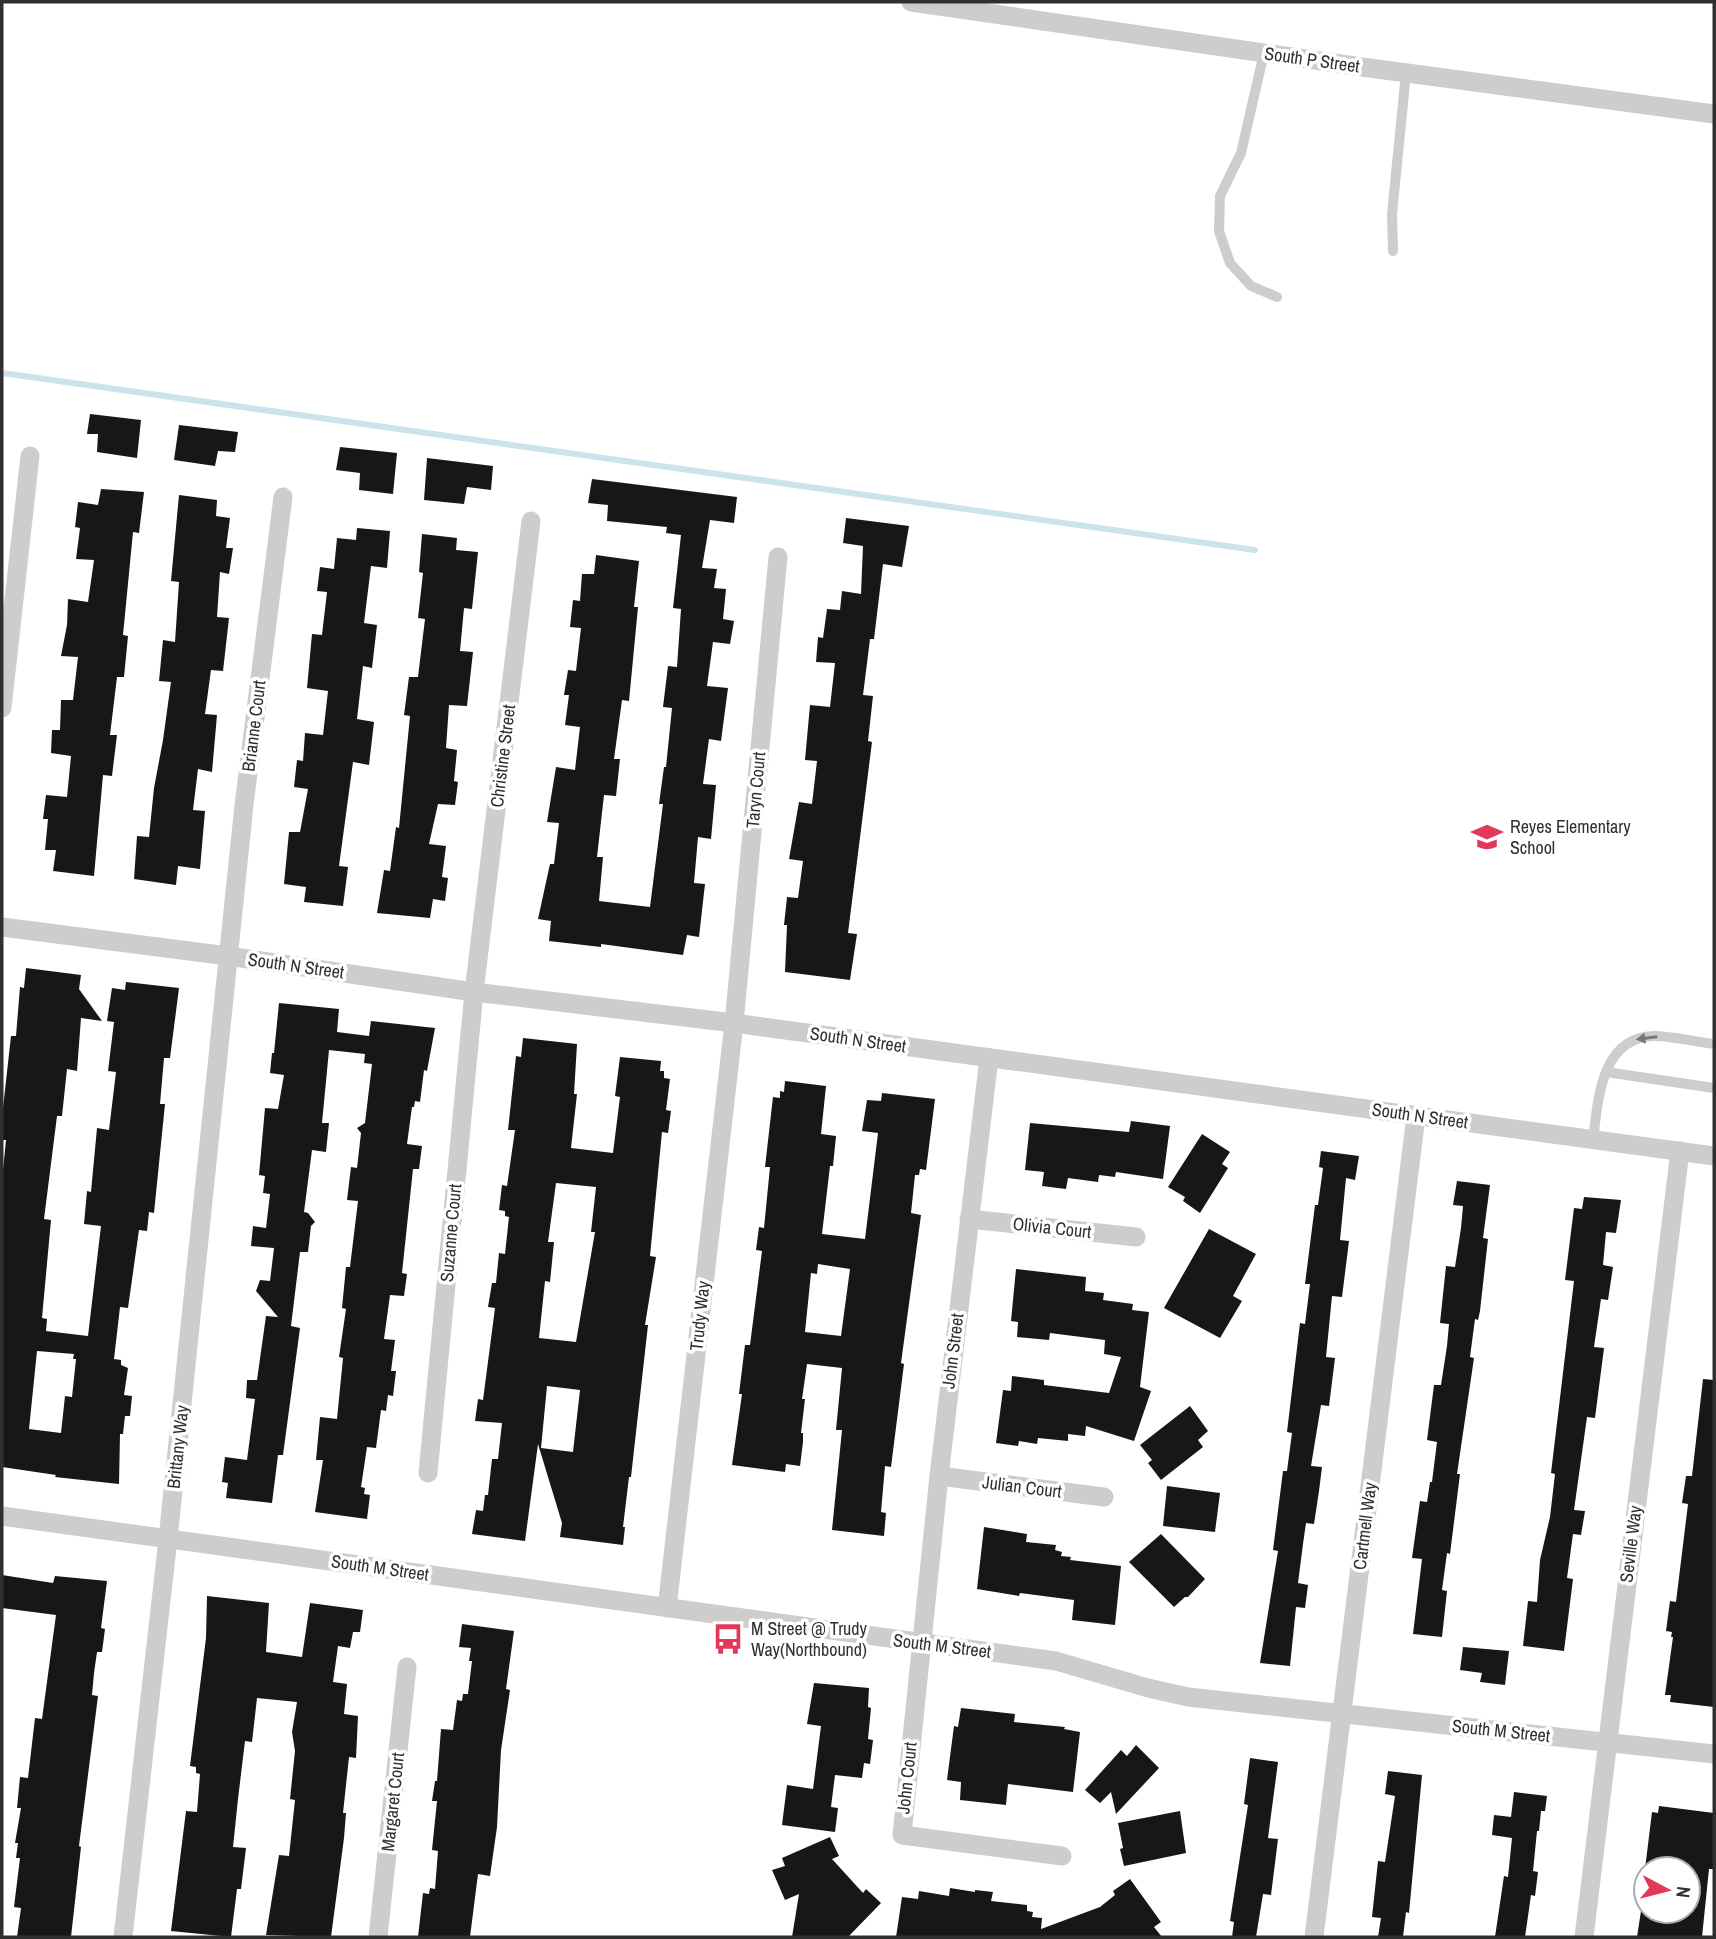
<svg xmlns="http://www.w3.org/2000/svg" width="1716" height="1939" font-family="'Archivo Narrow',sans-serif">
<style>
.lines{fill:none;stroke-linecap:round;stroke-linejoin:round}
.stream{stroke:#cce3ec;stroke-width:6}
.building{fill:#171717;fill-rule:evenodd}
.service{stroke:#cdcdcd;stroke-width:10}
.minor{stroke:#cdcdcd;stroke-width:19}
.oneway{fill:#777}
.labels{text-anchor:middle;stroke-width:7;stroke-linejoin:round;paint-order:stroke}
.street-label{font-size:18px;fill:#303030;stroke:#fff}
.poi-label{font-size:18px;fill:#303030;stroke:#fff;text-anchor:start}
</style>
<rect width="100%" height="100%" fill="#fff"/>
<g class="lines">
<polyline class="stream" points="2,373 1255,550"/>
</g>
<g class="building">
<polygon points="90,414 141,420 137,458 97,452 98,434 87,434"/>
<polygon points="179,425 238,432 235,452 218,451 215,466 174,460"/>
<polygon points="340,447 397,453 393,494 359,490 360,473 336,470"/>
<polygon points="427,458 493,466 491,490 467,487 464,504 424,500"/>
<polygon points="592,479 737,497 734,523 710,520 702,568 717,569 714,588 726,589 723,619 734,621 730,644 713,642 707,686 728,688 721,741 709,739 703,784 716,785 711,839 698,837 694,883 705,884 699,937 687,935 683,955 601,944 601,947 549,941 551,921 538,919 550,864 554,864 559,823 547,822 556,767 575,770 580,727 565,725 569,695 564,695 568,670 576,671 581,628 570,627 573,600 580,601 582,574 594,574 596,555 639,561 634,607 638,607 629,701 622,700 614,759 620,759 616,796 604,795 597,857 603,857 599,901 650,907 663,804 659,804 664,767 666,767 672,708 663,707 668,666 677,667 681,609 673,608 681,535 666,533 667,527 607,521 608,505 588,503"/>
<polygon points="101,489 144,492 139,533 133,532 123,635 128,636 124,677 117,677 110,735 117,735 112,776 103,775 94,876 53,871 56,850 45,850 48,819 43,819 46,795 67,797 71,756 51,753 52,730 60,730 61,700 73,700 78,657 61,656 67,625 68,599 88,602 94,560 76,559 80,528 75,527 78,502 98,505"/>
<polygon points="179,495 217,500 216,516 230,518 226,548 233,548 229,574 220,572 217,617 229,618 223,671 211,670 205,714 217,715 212,772 198,769 193,810 205,811 200,869 178,866 176,885 134,879 137,836 149,837 154,788 163,740 171,682 159,681 163,640 175,642 179,582 171,581"/>
<polygon points="846,518 909,526 902,567 883,564 874,639 870,639 863,695 873,696 868,741 872,742 848,933 857,934 850,980 785,972 787,925 784,925 787,897 798,898 803,861 789,859 799,802 812,804 817,761 805,760 810,705 830,707 835,663 816,662 818,637 823,638 827,609 840,610 842,591 861,594 863,546 843,543"/>
<polygon points="357,528 390,531 387,568 371,566 364,623 377,625 372,668 363,666 357,719 374,722 369,765 353,762 339,866 348,867 343,906 304,902 306,887 284,884 289,832 300,832 308,789 294,787 297,760 303,761 305,733 323,735 328,691 307,688 312,634 322,635 327,592 317,591 320,567 334,569 337,538 356,540"/>
<polygon points="422,534 457,538 456,550 478,552 472,609 464,608 460,651 473,652 467,706 449,705 446,748 457,750 454,781 458,782 455,805 438,804 429,844 446,846 442,877 448,878 445,901 433,899 430,918 377,913 384,870 390,871 396,827 399,828 410,716 404,715 409,677 418,677 425,619 418,618 423,573 419,572"/>
<path d="M26 968 81 975 79 989 102 1021 81 1018 77 1071 67 1069 62 1116H57L44 1219 51 1220 42 1318 47 1319 46 1331 88 1336 101 1226 84 1224 87 1191 91 1192 97 1128 109 1130 116 1072 108 1071 114 1022 107 1021 112 988 125 990 126 982 179 988 170 1058H164L160 1104H165L154 1213 149 1212 147 1231 139 1230 128 1308 120 1307 114 1359 121 1360V1365L128 1368 124 1395 132 1396 130 1416H125L123 1434H120L119 1484 55 1477 56 1475 2 1467V1180L6 1140H2V1117L11 1036H16L20 987 24 988ZM37 1351 74 1354 73 1359H76L72 1397 65 1396 61 1433 29 1429Z"/>
<polygon points="279,1003 339,1009 337,1032 369,1036 371,1021 435,1028 427,1071 424,1070 420,1102 415,1101 414,1107 412,1107 407,1144 422,1146 419,1169 413,1169 402,1273 407,1274 404,1296 390,1295 384,1339 395,1340 391,1371 396,1371 393,1396 388,1395 386,1411 381,1410 376,1448 367,1447 361,1487 365,1488 364,1494 370,1495 367,1519 315,1512 323,1460 316,1460 320,1417 337,1419 343,1358 339,1357 346,1309 342,1308 346,1267 350,1267 358,1201 347,1200 351,1167 357,1168 361,1133 357,1128 365,1123 372,1064 364,1063 365,1054 329,1050 322,1123 329,1123 326,1152 312,1150 304,1212 308,1213 315,1222 311,1226 308,1252 300,1252 291,1326 300,1328 283,1455 278,1455 272,1503 226,1498 228,1483 222,1482 225,1457 247,1460 255,1399 246,1398 247,1380 257,1380 266,1316 278,1317 256,1291 260,1280 270,1281 274,1248 251,1246 253,1226 266,1228 270,1194 263,1193 265,1176 259,1175 265,1108 278,1109 284,1075 270,1073 272,1053 274,1053"/>
<path d="M523 1038 577 1044 574 1094H577L571 1148 613 1153 620 1097 615 1096 620 1057 661 1061 660 1071H664V1078L670 1079 666 1110 671 1111 668 1133 662 1132 650 1256 656 1257 645 1325H648L631 1477H629L623 1527H625L623 1545 560 1537 562 1523 538 1444 525 1541 472 1534 476 1510 483 1511 485 1495H488L492 1459H498L502 1423 475 1421 478 1399 483 1400 495 1308 488 1307 492 1283H496L499 1253 505 1254 509 1217 505 1216V1211L499 1210 502 1185 507 1186 515 1130H508L516 1056 521 1057ZM556 1183 596 1187 591 1232H595L576 1342 539 1338 545 1281 550 1282 554 1242H548ZM547 1386 580 1390 573 1452 541 1448Z"/>
<path d="M785 1081 826 1086 821 1134 836 1136 833 1166H830L822 1234 865 1239 878 1133 862 1131 867 1100 881 1101 882 1093 935 1099 926 1170 920 1169 919 1175H915L911 1213 921 1215 901 1363 904 1364 891 1467 885 1466 881 1512 886 1513 884 1536 832 1530 842 1430H836L842 1368 807 1364 802 1399H805L801 1433H803V1442L800 1466 786 1464 785 1472 732 1465 742 1394H739L745 1345H750L762 1251 756 1250 759 1227 764 1228 770 1167H765L773 1097 780 1098V1091L784 1092ZM818 1264 850 1269 841 1336 805 1332 811 1273 817 1274Z"/>
<polygon points="1131,1121 1170,1126 1163,1179 1116,1172 1115,1177 1099,1175 1098,1182 1068,1178 1066,1189 1042,1186 1044,1172 1025,1170 1030,1123 1129,1132"/>
<polygon points="1202,1134 1230,1152 1222,1164 1228,1168 1200,1213 1183,1201 1185,1197 1168,1187"/>
<polygon points="1321,1151 1359,1156 1355,1180 1346,1178 1340,1240 1349,1241 1342,1297 1332,1296 1326,1357 1335,1358 1329,1406 1321,1405 1311,1466 1322,1467 1319,1491 1314,1524 1306,1523 1303,1544 1298,1583 1308,1585 1305,1608 1296,1607 1290,1666 1260,1663 1278,1551 1273,1550 1283,1471 1287,1471 1292,1433 1287,1432 1300,1323 1305,1324 1310,1284 1305,1284 1315,1205 1318,1205 1323,1168 1319,1167"/>
<polygon points="1457,1181 1490,1185 1483,1238 1488,1239 1480,1311 1478,1320 1475,1319 1470,1357 1474,1358 1457,1474 1460,1474 1450,1554 1447,1553 1442,1590 1447,1591 1442,1637 1413,1634 1422,1559 1412,1558 1420,1501 1427,1502 1430,1482 1432,1482 1437,1442 1427,1440 1434,1385 1441,1385 1447,1346 1449,1324 1440,1323 1446,1266 1455,1267 1461,1228 1463,1206 1453,1205"/>
<polygon points="1584,1197 1621,1200 1616,1233 1606,1232 1603,1265 1613,1267 1608,1300 1601,1299 1594,1347 1604,1348 1595,1418 1587,1417 1574,1510 1585,1511 1581,1535 1573,1534 1567,1578 1573,1579 1564,1651 1523,1646 1528,1601 1537,1602 1540,1560 1550,1517 1555,1474 1551,1473 1574,1281 1565,1280 1574,1208 1582,1209"/>
<polygon points="1209,1229 1256,1254 1233,1296 1242,1301 1220,1338 1164,1308"/>
<polygon points="1016,1269 1086,1277 1085,1291 1104,1293 1103,1300 1133,1304 1132,1310 1149,1312 1140,1387 1151,1391 1134,1441 1086,1426 1085,1436 1068,1434 1068,1441 1038,1438 1037,1444 1019,1441 1018,1446 996,1443 1003,1390 1011,1391 1012,1376 1044,1380 1044,1385 1109,1393 1121,1357 1104,1354 1105,1340 1050,1333 1049,1340 1017,1337 1018,1322 1011,1321"/>
<polygon points="1703,1379 1714,1380 1714,1707 1670,1702 1671,1695 1665,1695 1673,1637 1671,1637 1672,1632 1666,1631 1670,1601 1676,1602 1688,1504 1682,1503 1686,1476 1692,1476"/>
<polygon points="1190,1406 1208,1431 1198,1440 1203,1447 1161,1480 1148,1463 1152,1460 1140,1445"/>
<polygon points="1167,1486 1220,1493 1215,1532 1163,1526"/>
<polygon points="984,1527 1027,1534 1026,1542 1056,1545 1055,1550 1062,1552 1061,1556 1071,1557 1070,1560 1121,1566 1115,1625 1072,1620 1074,1600 1020,1593 1019,1596 977,1589"/>
<polygon points="1161,1534 1205,1579 1188,1597 1185,1597 1174,1607 1129,1562"/>
<polygon points="2,1575 53,1583 55,1576 107,1581 101,1628 105,1629 102,1652 97,1652 94,1673 92,1695 98,1696 79,1846 81,1847 71,1937 17,1937 21,1908 14,1907 20,1858 16,1858 18,1843 15,1843 21,1808 17,1808 20,1777 28,1778 35,1718 42,1719 56,1615 2,1608"/>
<polygon points="207,1596 269,1603 266,1652 302,1657 310,1603 363,1610 360,1632 353,1632 350,1648 338,1646 333,1682 347,1684 344,1714 358,1716 356,1758 349,1757 343,1813 346,1813 344,1838 331,1937 266,1935 279,1855 289,1856 295,1800 290,1799 295,1751 292,1732 297,1702 257,1698 252,1742 245,1741 238,1799 233,1847 246,1848 241,1889 237,1889 231,1937 171,1931 186,1811 197,1812 200,1774 196,1773 196,1767 190,1766 206,1638"/>
<polygon points="462,1624 514,1631 506,1689 510,1690 501,1750 497,1827 490,1876 478,1874 470,1937 418,1937 423,1893 429,1894 430,1888 435,1889 438,1851 432,1850 437,1801 432,1801 435,1781 437,1781 441,1729 453,1730 457,1700 462,1701 463,1694 468,1694 472,1661 469,1661 471,1648 459,1647"/>
<polygon points="1463,1647 1509,1651 1505,1685 1480,1682 1482,1673 1460,1670"/>
<polygon points="814,1683 869,1688 868,1707 871,1708 868,1739 873,1740 870,1764 864,1763 862,1778 835,1775 831,1807 838,1808 835,1832 782,1825 787,1785 813,1789 821,1726 807,1724"/>
<polygon points="961,1708 1015,1714 1014,1722 1065,1727 1064,1729 1080,1732 1073,1792 1008,1784 1006,1805 960,1800 961,1782 947,1780 954,1726 958,1727"/>
<polygon points="1136,1745 1159,1768 1116,1814 1111,1792 1100,1803 1085,1790 1121,1750 1127,1756"/>
<polygon points="1250,1758 1278,1762 1268,1838 1278,1839 1271,1895 1263,1894 1256,1937 1232,1937 1234,1922 1230,1921 1248,1805 1244,1804"/>
<polygon points="1388,1771 1422,1775 1409,1913 1406,1912 1403,1937 1378,1937 1381,1918 1372,1917 1378,1861 1385,1862 1395,1796 1385,1794"/>
<polygon points="1514,1792 1547,1796 1545,1811 1541,1811 1539,1831 1537,1831 1533,1871 1538,1872 1535,1896 1531,1895 1525,1937 1495,1937 1504,1876 1508,1877 1512,1838 1492,1835 1494,1815 1511,1817"/>
<polygon points="1659,1806 1714,1813 1714,1869 1709,1869 1702,1937 1637,1937 1641,1911 1688,1911 1688,1869 1645,1869 1652,1812 1658,1813"/>
<polygon points="1180,1811 1186,1853 1124,1866 1120,1849 1123,1848 1118,1823"/>
<polygon points="830,1837 839,1856 832,1859 863,1893 866,1889 881,1903 848,1937 792,1937 799,1894 785,1900 772,1870 785,1866 782,1858"/>
<polygon points="1130,1879 1161,1922 1154,1927 1162,1937 896,1937 902,1897 918,1899 919,1891 949,1896 950,1888 975,1892 975,1890 993,1892 991,1901 1027,1905 1027,1911 1033,1912 1032,1917 1042,1918 1041,1929 1100,1907 1115,1895 1113,1891"/>
</g>
<g class="lines">
<g class="service">
<polyline points="1264,53 1241,153 1220,196 1219,231 1230,263 1251,286 1277,297"/>
<polyline points="1393,251 1392,214 1406,73"/>
<polyline points="1606,1072 1714,1088"/>
<path d="M1593 1140C1598 1100 1601 1037 1654 1036 1673 1036 1695 1042 1714 1044"/>
</g>
<g class="minor">
<polyline points="911,2 1362,67 1714,114"/>
<polyline points="2,708 30,456"/>
<polyline points="2,927 228,956 474,992 734,1023 1714,1156"/>
<polyline points="989,1058 939,1476 902,1835 1062,1856"/>
<polyline points="969,1219 1136,1237"/>
<polyline points="428,1473 474,992 531,521"/>
<polyline points="939,1476 1104,1497"/>
<polyline points="2,1516 1056,1661 1148,1688 1188,1697 1714,1754"/>
<polyline points="667,1608 734,1023 778,557"/>
<polyline points="123,1937 168,1539 244,805 283,497"/>
<polyline points="378,1937 407,1667"/>
<polyline points="1314,1937 1416,1116"/>
<polyline points="1584,1937 1680,1151"/>
</g>
</g>
<defs><path id="oneway-solid" d="M-6-.8H1V-3.2L6.5 0L1 3.2V.8H-6Z" transform="scale(1.75)"/></defs>
<use class="oneway" href="#oneway-solid" transform="translate(1647 1038) rotate(172)"/>
<defs>
<symbol id="school-bare" viewBox="-9 -9 18 18"><path d="M0-5L7-2L0 1L-7-2ZM-4 1L0 2.5L4 1V4Q0 6-4 4Z" fill="#e2385a" stroke="#fff" stroke-width="2.5" paint-order="stroke"/></symbol>
<symbol id="bus-bare" viewBox="-9 -9 18 18"><path d="M-5-6H5V4H4V6H2V4H-2V6H-4V4H-5ZM-3.5-4V0h7V-4ZM-3.5 1.2v1.5H-2V1.2ZM2 1.2v1.5H3.5V1.2Z" fill="#e2385a" stroke="#fff" stroke-width="2.5" paint-order="stroke"/></symbol>
</defs>
<g fill-rule="evenodd">
<use href="#school-bare" x="1465" y="815" width="44" height="44"/>
<use href="#bus-bare" x="706" y="1617" width="44" height="44"/>
</g>
<g class="labels">
<g class="street-label">
<text transform="translate(1312 60) rotate(8)" y="6">South P Street</text>
<text transform="translate(254 726) rotate(-83)" y="6">Brianne Court</text>
<text transform="translate(503 756) rotate(-83)" y="6">Christine Street</text>
<text transform="translate(756 790) rotate(-85)" y="6">Taryn Court</text>
<text transform="translate(296 966) rotate(8)" y="6">South N Street</text>
<text transform="translate(858 1040) rotate(8)" y="6">South N Street</text>
<text transform="translate(1420 1116) rotate(8)" y="6">South N Street</text>
<text transform="translate(1052 1228) rotate(6)" y="6">Olivia Court</text>
<text transform="translate(451 1233) rotate(-85)" y="6">Suzanne Court</text>
<text transform="translate(700 1316) rotate(-84)" y="6">Trudy Way</text>
<text transform="translate(953 1351) rotate(-83)" y="6">John Street</text>
<text transform="translate(178 1447) rotate(-84)" y="6">Brittany Way</text>
<text transform="translate(1022 1487) rotate(7)" y="6">Julian Court</text>
<text transform="translate(1365 1526) rotate(-83)" y="6">Cartmell Way</text>
<text transform="translate(1631 1544) rotate(-83)" y="6">Seville Way</text>
<text transform="translate(380 1568) rotate(8)" y="6">South M Street</text>
<text transform="translate(942 1646) rotate(7)" y="6">South M Street</text>
<text transform="translate(1501 1731) rotate(6)" y="6">South M Street</text>
<text transform="translate(907 1778) rotate(-84)" y="6">John Court</text>
<text transform="translate(393 1802) rotate(-84)" y="6">Margaret Court</text>
</g>
<g class="poi-label">
<text x="1510" y="833">Reyes Elementary<tspan x="1510" dy="21">School</tspan></text>
<text x="751" y="1635">M Street @ Trudy<tspan x="751" dy="21">Way(Northbound)</tspan></text>
</g>
</g>
<rect width="1716" height="1939" fill="none" stroke="#303030" stroke-width="7"/>
<g transform="translate(1667 1890) rotate(97)"><circle r="33" fill="#ffffff" stroke="#acacac" stroke-width="2"/>
<path d="M0-5L12 26L0 18L-12 26Z" fill="#e2385a"/>
<text y="-10" font-size="19" font-weight="bold" text-anchor="middle" fill="#303030">N</text>
</g>
</svg>
